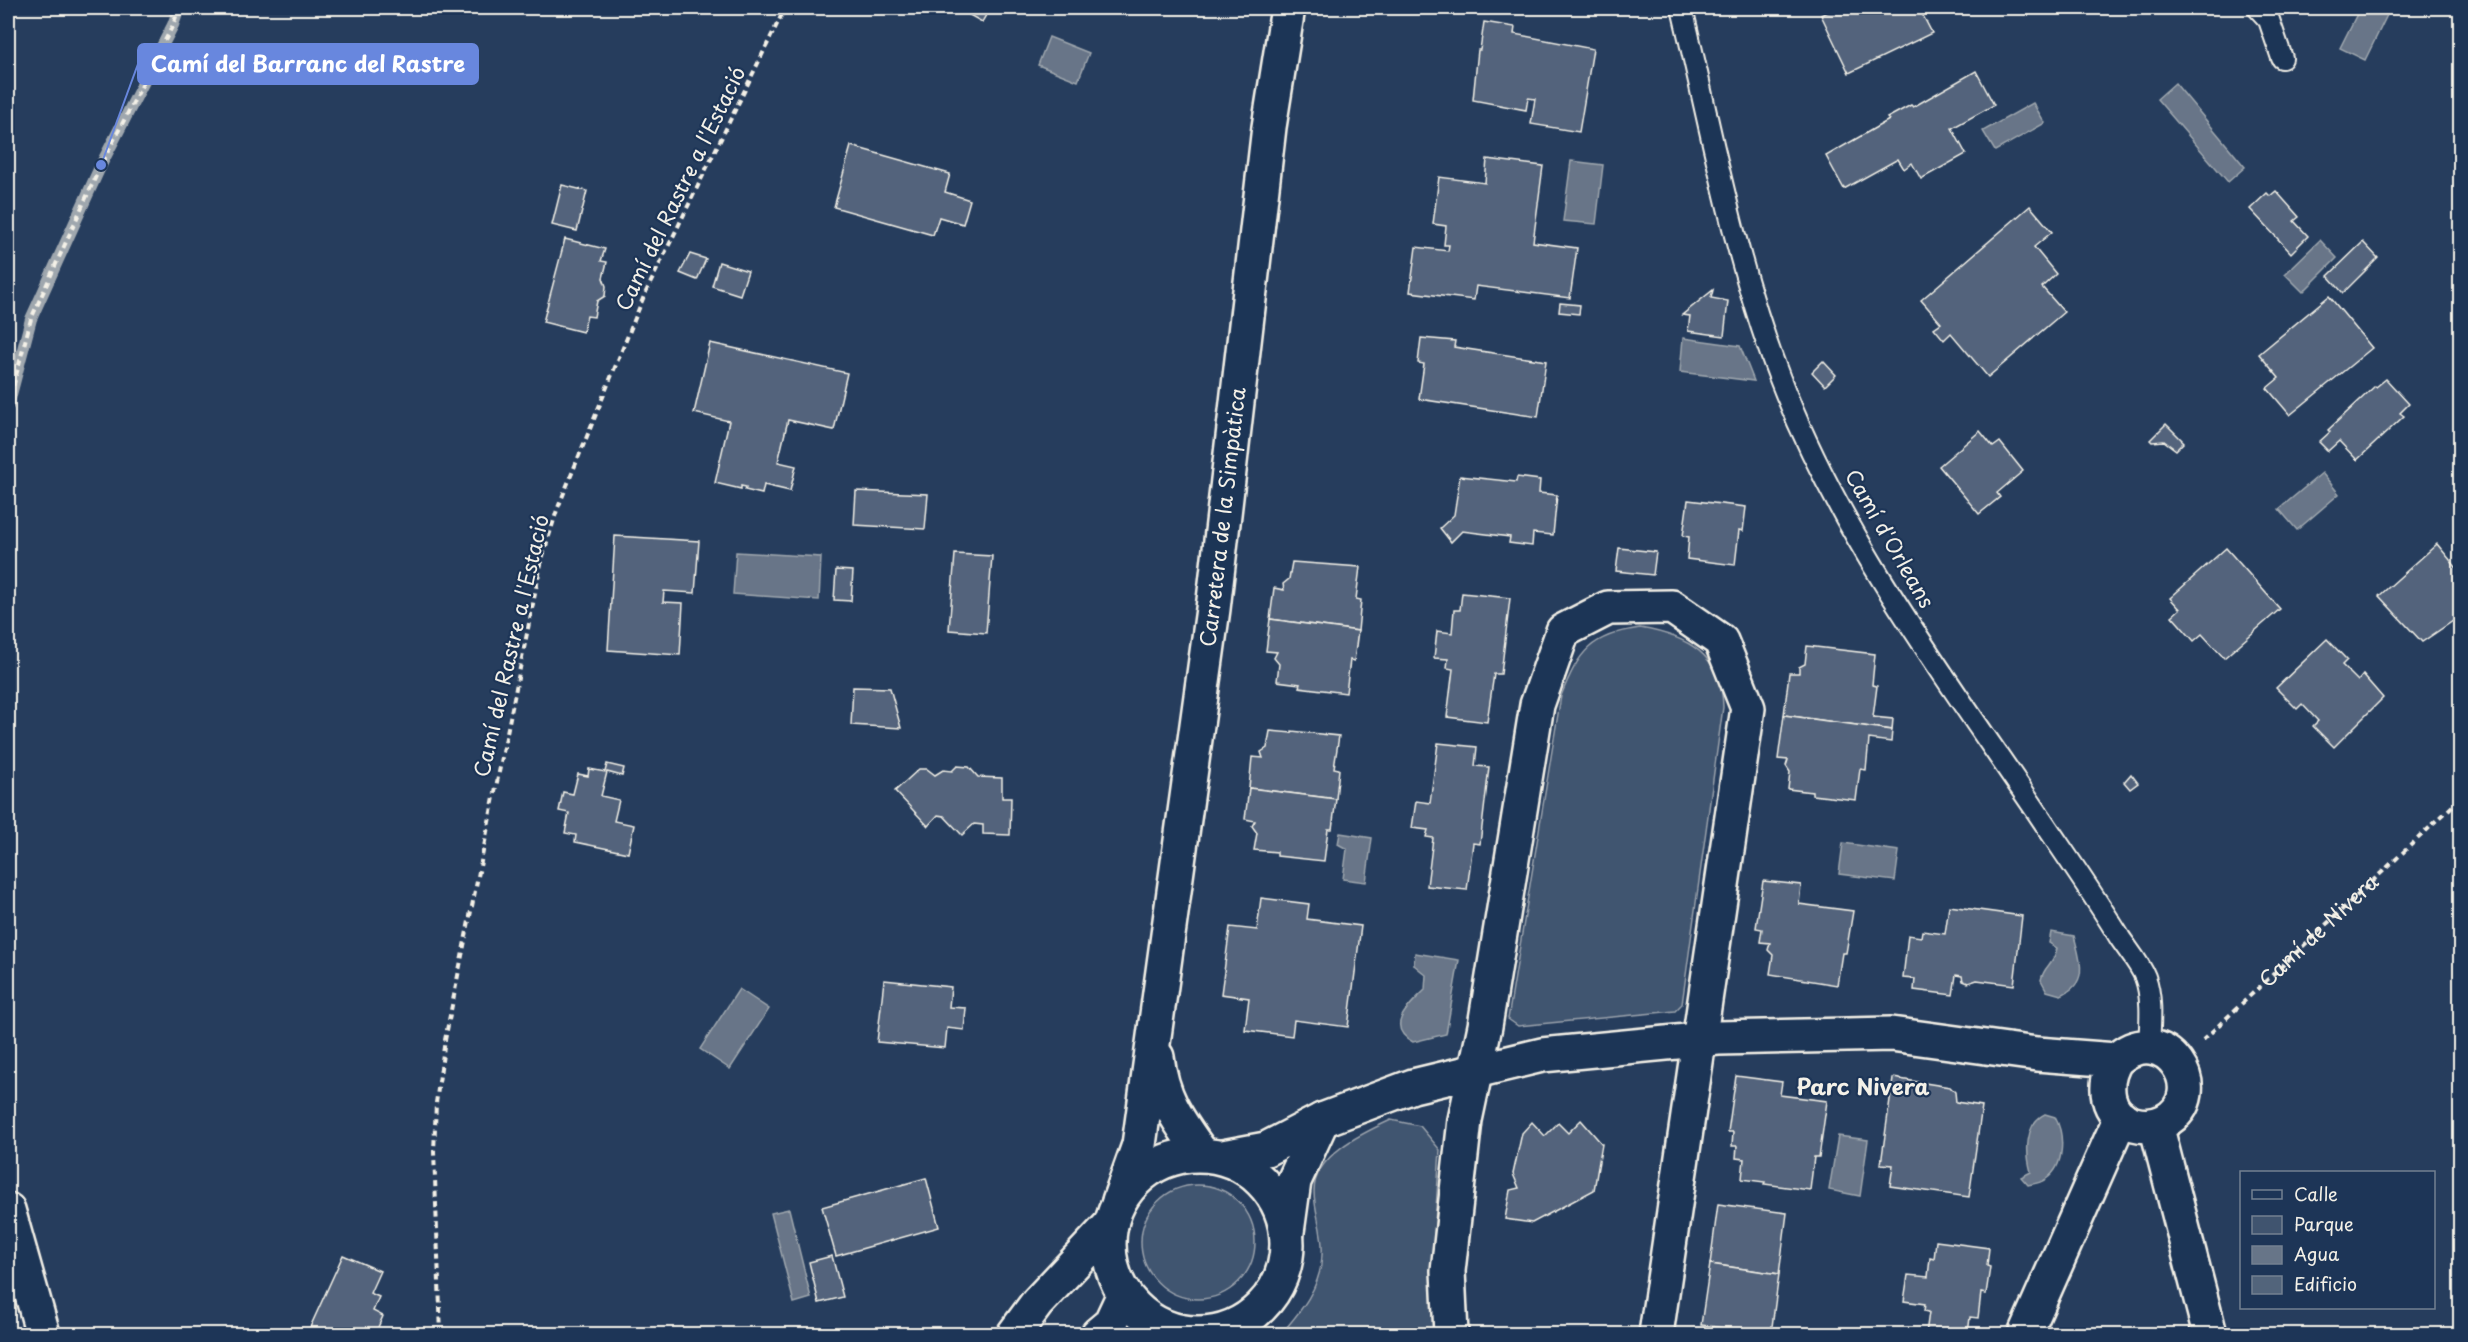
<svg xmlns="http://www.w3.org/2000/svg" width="2468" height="1342" font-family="'Playpen Sans',sans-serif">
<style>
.green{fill:#40546f;stroke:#9aa2ac;stroke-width:1.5}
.water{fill:#677588;stroke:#9fa7ae;stroke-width:1.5}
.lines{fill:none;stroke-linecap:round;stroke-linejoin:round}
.stream{stroke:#9fa7ae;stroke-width:12}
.building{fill:#52647b;stroke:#f4f1e8;stroke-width:1.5}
.service-casing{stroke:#f4f1e8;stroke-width:24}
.minor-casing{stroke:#f4f1e8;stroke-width:38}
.path{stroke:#f4f1e8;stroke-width:4;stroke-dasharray:6 4.5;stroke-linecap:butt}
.service{stroke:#1d3557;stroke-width:20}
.minor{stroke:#1d3557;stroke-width:33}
.labels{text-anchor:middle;stroke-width:4.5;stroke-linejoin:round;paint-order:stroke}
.street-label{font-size:21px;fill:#f4f1e8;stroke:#1d3557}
.neighbourhood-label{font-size:22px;font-weight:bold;fill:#f4f1e8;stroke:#1d3557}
.leader{fill:none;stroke:#6887de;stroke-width:2}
.callout-dot{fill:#6887de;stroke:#1d3557;stroke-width:2}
.callout{fill:#6887de;stroke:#6887de;stroke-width:2}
.callout-label{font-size:22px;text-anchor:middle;font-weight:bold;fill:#fff}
</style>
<rect width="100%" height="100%" fill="#263d5d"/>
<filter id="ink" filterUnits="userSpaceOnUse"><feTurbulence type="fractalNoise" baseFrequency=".0167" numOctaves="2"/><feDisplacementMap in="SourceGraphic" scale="12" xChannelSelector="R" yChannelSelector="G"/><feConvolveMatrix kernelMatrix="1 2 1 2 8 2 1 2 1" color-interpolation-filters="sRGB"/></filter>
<g filter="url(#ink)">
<g class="green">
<path d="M1640 628C1687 636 1722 654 1723 707L1682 1004 1675 1011 1518 1026 1508 1019 1561 696C1579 651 1591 635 1640 628Z"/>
<path d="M1391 1120 1420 1126 1440 1150 1434 1238 1437 1334H1281C1301 1311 1321 1287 1322 1255 1324 1233 1314 1212 1314 1191 1314 1155 1363 1133 1391 1120Z"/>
<circle cx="1198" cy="1242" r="57"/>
</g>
<g class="water">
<polygon points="2360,8 2390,9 2365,60 2340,48"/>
<polygon points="1049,37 1089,53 1078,81 1038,65"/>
<polygon points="2175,83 2245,167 2228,182 2157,99"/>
<polygon points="2033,103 2045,123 1995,151 1983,131"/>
<polygon points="1571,161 1603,165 1596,224 1563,221"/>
<polygon points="2320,240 2337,258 2303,292 2285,274"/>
<polygon points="1683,338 1740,346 1754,381 1680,372"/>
<polygon points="2322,473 2339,494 2297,530 2279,509"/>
<polygon points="736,552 821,557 819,600 733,594"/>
<polygon points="1340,833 1372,838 1366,882 1343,879 1347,849 1338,844"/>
<polygon points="1843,843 1899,851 1895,881 1839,874"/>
<path d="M2051 932 2074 936C2080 959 2090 983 2061 995L2047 991 2041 980C2044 965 2054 965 2057 948L2049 943Z"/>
<path d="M1415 953 1459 960 1446 1034 1413 1042C1383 1026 1411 1004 1425 990L1426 975 1414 965Z"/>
<polygon points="739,989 769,1009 730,1069 700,1049"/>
<path d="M2045 1114 2055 1117C2065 1135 2065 1166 2046 1179 2041 1183 2034 1184 2028 1185L2021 1177 2031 1172C2026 1154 2024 1124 2045 1114Z"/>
<polygon points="1838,1136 1868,1140 1860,1196 1829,1190"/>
<polygon points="789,1209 811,1298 794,1303 771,1213"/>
</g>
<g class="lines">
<polyline class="stream" points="8,406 31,319 101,165 173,25 179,8"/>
</g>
<g class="building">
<polygon points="957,8 990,8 982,22"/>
<polygon points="1837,8 1919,8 1932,33 1849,73 1821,15"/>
<polygon points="1484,22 1515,27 1514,34 1593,49 1579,132 1531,124 1535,99 1528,98 1526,110 1473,100 1478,50 1480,50"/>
<polygon points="1976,71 1994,105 1952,128 1966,154 1921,179 1912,163 1904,169 1898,159 1844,189 1826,156 1889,120 1887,118 1911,105 1913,107"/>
<polygon points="851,146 950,174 945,192 970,200 963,224 939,217 933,235 834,207"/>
<polygon points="1487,159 1543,166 1533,242 1577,248 1570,298 1476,286 1474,300 1410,292 1416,247 1448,251 1449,245 1444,245 1446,226 1433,224 1439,177 1485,183"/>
<polygon points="562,185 587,191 577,231 552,225"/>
<polygon points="2276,191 2299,217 2294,221 2308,236 2291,253 2250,209 2267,193 2270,196"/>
<polygon points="2030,206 2052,232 2034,247 2056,274 2042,287 2064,312 1988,377 1951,333 1944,340 1934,328 1941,323 1921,300"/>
<polygon points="565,239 605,249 601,261 607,262 603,278 606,286 605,296 597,301 594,317 587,316 583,332 543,322"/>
<polygon points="2363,242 2378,258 2343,293 2328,276"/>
<polygon points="690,254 706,259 697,280 680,273"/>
<polygon points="719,262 748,271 740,295 712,286"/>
<polygon points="1713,290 1711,298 1728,301 1724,336 1688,331 1690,316 1682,315"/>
<polygon points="2329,296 2372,348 2290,415 2267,388 2279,378 2259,354"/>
<polygon points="1560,303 1580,305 1579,314 1559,312"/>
<polygon points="1421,338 1455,341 1454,347 1546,361 1538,417 1419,399 1424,364 1418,363"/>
<polygon points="710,343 847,373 834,430 788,420 778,462 796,466 790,491 764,485 762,494 745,490 746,487 741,486 741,489 715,483 729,421 694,413"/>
<polygon points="1823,361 1836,375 1825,386 1812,372"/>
<polygon points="2386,379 2409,404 2400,413 2404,416 2357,460 2339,441 2328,451 2319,442 2330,432 2328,430 2375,386 2376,387"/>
<polygon points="2166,424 2184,442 2176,450 2164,441 2152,442 2150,440"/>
<polygon points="1980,431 1993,447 2000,442 2023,471 1997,493 2000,497 1979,514 1939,466"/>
<polygon points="1460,476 1516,482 1517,477 1540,480 1539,493 1557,495 1553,535 1533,533 1532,546 1509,543 1510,537 1462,531 1451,542 1440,528 1454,515"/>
<polygon points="856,491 928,494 925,529 854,525"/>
<polygon points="1688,500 1746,507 1743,531 1739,530 1735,565 1687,559 1689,537 1683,536"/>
<polygon points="615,536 699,541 695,593 664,591 663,602 683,603 680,655 608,650"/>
<polygon points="2437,544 2460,572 2460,624 2456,619 2422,642 2379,596"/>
<polygon points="1619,548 1656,552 1653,575 1616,571"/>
<polygon points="2226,548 2280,609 2224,658 2202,634 2194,641 2172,616 2180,609 2170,598"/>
<polygon points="955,554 992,556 986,633 949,630"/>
<polygon points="1292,562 1360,567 1356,599 1361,600 1358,631 1270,619 1274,588 1284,590 1283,584 1289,579"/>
<polygon points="836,570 853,571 851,601 834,600"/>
<polygon points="1462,593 1510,598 1501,674 1494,674 1487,722 1447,717 1453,669 1447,668 1448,659 1434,658 1437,631 1452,633 1454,610 1460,610"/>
<polygon points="1270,619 1358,631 1354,661 1350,660 1346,693 1299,687 1300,684 1277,681 1279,664 1274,658 1277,652 1266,651"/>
<polygon points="2327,639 2347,660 2342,665 2358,681 2363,675 2383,698 2334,747 2313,726 2318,721 2302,704 2297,709 2276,688"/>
<polygon points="1807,646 1875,654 1872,685 1877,686 1873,717 1893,719 1892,730 1784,715 1789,673 1799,673 1799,667 1805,664"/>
<polygon points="853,687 890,688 901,728 851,725"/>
<polygon points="1784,715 1892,730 1891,742 1869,739 1866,770 1860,769 1856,800 1812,795 1812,792 1788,789 1790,772 1786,766 1788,760 1778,759"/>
<polygon points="1270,731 1292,733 1292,731 1339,736 1334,768 1339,769 1336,799 1249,788 1252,757 1263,758 1261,752 1267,748"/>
<polygon points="1438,743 1477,747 1475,766 1489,767 1480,844 1473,843 1467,890 1427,886 1433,838 1426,837 1428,830 1412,828 1416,801 1430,803"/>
<polygon points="607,764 624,768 622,776 607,772 601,796 619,800 614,821 634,825 628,853 575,842 576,835 565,833 569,813 559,811 563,792 573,794 578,774 588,776 589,769 605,772"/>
<polygon points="957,766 969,767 978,777 1002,778 1002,798 1011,798 1010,835 983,834 983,825 974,824 962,835 944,816 938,815 928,826 895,791 919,769 927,769 935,775 943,770 952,771"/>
<polygon points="2131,774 2138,783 2130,789 2124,782"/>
<polygon points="1249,788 1336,799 1332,829 1328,829 1324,861 1277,856 1277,852 1254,850 1257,833 1252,826 1255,821 1245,819"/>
<polygon points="1763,881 1801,885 1799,904 1853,911 1846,953 1842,953 1837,985 1770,974 1773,955 1768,950 1770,943 1760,942 1762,929 1756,928"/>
<polygon points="1261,898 1309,904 1307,919 1361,926 1348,1027 1294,1020 1292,1036 1245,1030 1249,998 1221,994 1230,927 1257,930"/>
<polygon points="1949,906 2022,916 2014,985 1977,980 1968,983 1963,981 1962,976 1956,975 1953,995 1914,990 1915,979 1903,978 1908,935 1921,937 1922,931 1945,934"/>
<polygon points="884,980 951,987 949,1007 966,1008 964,1030 947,1028 945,1048 877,1042"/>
<polygon points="1736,1076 1782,1082 1780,1095 1827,1101 1819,1157 1814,1157 1810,1190 1764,1184 1765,1182 1742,1179 1744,1159 1736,1158 1737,1146 1732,1146 1733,1132 1728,1132"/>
<polygon points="1893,1078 1950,1087 1955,1092 1956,1102 1982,1106 1969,1197 1890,1186 1893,1165 1881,1164"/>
<polygon points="1581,1120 1602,1144 1594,1190 1532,1223 1505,1219 1510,1190 1519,1188 1513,1174 1522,1133 1532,1122 1545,1136 1558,1123 1568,1133"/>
<polygon points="926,1178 939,1227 836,1256 822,1207"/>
<polygon points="1718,1204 1787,1213 1779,1274 1710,1264"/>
<polygon points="1936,1241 1989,1248 1987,1266 1990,1267 1986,1294 1981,1293 1978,1318 1970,1317 1968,1334 1926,1334 1929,1312 1924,1311 1925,1304 1904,1301 1908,1275 1928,1277 1930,1258 1934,1259"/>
<polygon points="343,1255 380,1271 370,1293 379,1297 373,1311 383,1316 375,1334 307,1334"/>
<polygon points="832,1256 843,1297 819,1303 809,1262"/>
<polygon points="1710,1264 1779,1274 1771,1334 1701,1325"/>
</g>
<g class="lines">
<defs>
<g id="service">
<path d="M1682 8C1713 137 1736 271 1786 394 1847 545 1946 678 2037 812 2065 854 2094 895 2120 938 2128 950 2140 964 2145 977 2153 998 2150 1025 2149 1047"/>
<polyline points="2258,8 2269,20 2282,58"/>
</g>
<g id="minor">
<path d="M1157 1057C1162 1099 1178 1120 1202 1154"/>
<path d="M1322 1120 1413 1086 1542 1055 1718 1038 1891 1034 2037 1054 2116 1060C2165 1016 2214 1094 2165 1121 2155 1126 2145 1127 2134 1124 2105 1116 2102 1083 2116 1060"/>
<polyline points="2156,1125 2210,1334"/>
<circle cx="1198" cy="1244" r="89"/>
<polyline points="1223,1157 1266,1149 1322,1120 1294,1181 1287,1232"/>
<path id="s2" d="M1119 1201 1139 1145 1213 609 1269 127 1288 8"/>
<polyline points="8,1210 43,1334"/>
<polyline points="1014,1334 1037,1303 1111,1224"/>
<polyline points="1098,1334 1110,1324 1124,1294"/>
<polyline points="1451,1334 1448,1271 1465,1120 1485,1026 1537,705 1563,631 1608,608 1672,607 1721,641 1748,708 1656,1334"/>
<polyline points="2025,1334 2121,1117"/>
</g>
</defs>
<use href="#service" class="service-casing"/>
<use href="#minor" class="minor-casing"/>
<g class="path">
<polyline points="8,406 31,319 101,165 173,25 179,8"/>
<path id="s1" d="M2203 1040 2460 799"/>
<polyline points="441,1334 434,1152 436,1103 445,1040 542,559 557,510 644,296 785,8"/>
</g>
<use href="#service" class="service"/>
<use href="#minor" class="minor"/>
</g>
</g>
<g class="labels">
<g class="street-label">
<text transform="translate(681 189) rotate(-64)" y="7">Camí del Rastre a l'Estació</text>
<text dy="7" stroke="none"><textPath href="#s2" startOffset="693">Carretera de la Simpàtica</textPath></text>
<text transform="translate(1889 539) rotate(60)" y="7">Camí d'Orleans</text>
<text transform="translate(512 646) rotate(-77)" y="7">Camí del Rastre a l'Estació</text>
<text dy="7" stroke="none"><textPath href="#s1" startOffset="159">Camí de Nivera</textPath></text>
</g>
<g class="neighbourhood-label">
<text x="1863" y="1095">Parc Nivera</text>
</g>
</g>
<path class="leader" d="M101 165L138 64"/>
<circle class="callout-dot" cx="101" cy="165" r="6"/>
<rect class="callout" x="138" y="44" width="340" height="40" rx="6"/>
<g class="callout-label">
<text x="308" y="72">Camí del Barranc del Rastre</text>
</g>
<rect width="2468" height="1342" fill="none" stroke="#1d3557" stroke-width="30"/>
<rect x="15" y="15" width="2438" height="1312" fill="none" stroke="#f4f1e8" stroke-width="2" filter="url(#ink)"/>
<rect x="2240" y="1171" width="195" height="138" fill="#1d3557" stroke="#738091" stroke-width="1.5"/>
<rect x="2252" y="1190" width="30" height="9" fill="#1d3557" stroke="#738091" stroke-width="1.5"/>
<text x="2294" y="1201" font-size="18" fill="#f4f1e8">Calle</text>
<rect x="2252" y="1216" width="30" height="18" fill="#40546f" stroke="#738091" stroke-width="1.5"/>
<text x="2294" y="1231" font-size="18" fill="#f4f1e8">Parque</text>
<rect x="2252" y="1246" width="30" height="18" fill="#677588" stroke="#738091" stroke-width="1.5"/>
<text x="2294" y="1261" font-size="18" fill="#f4f1e8">Agua</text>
<rect x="2252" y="1276" width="30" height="18" fill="#52647b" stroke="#738091" stroke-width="1.5"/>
<text x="2294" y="1291" font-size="18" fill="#f4f1e8">Edificio</text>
</svg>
